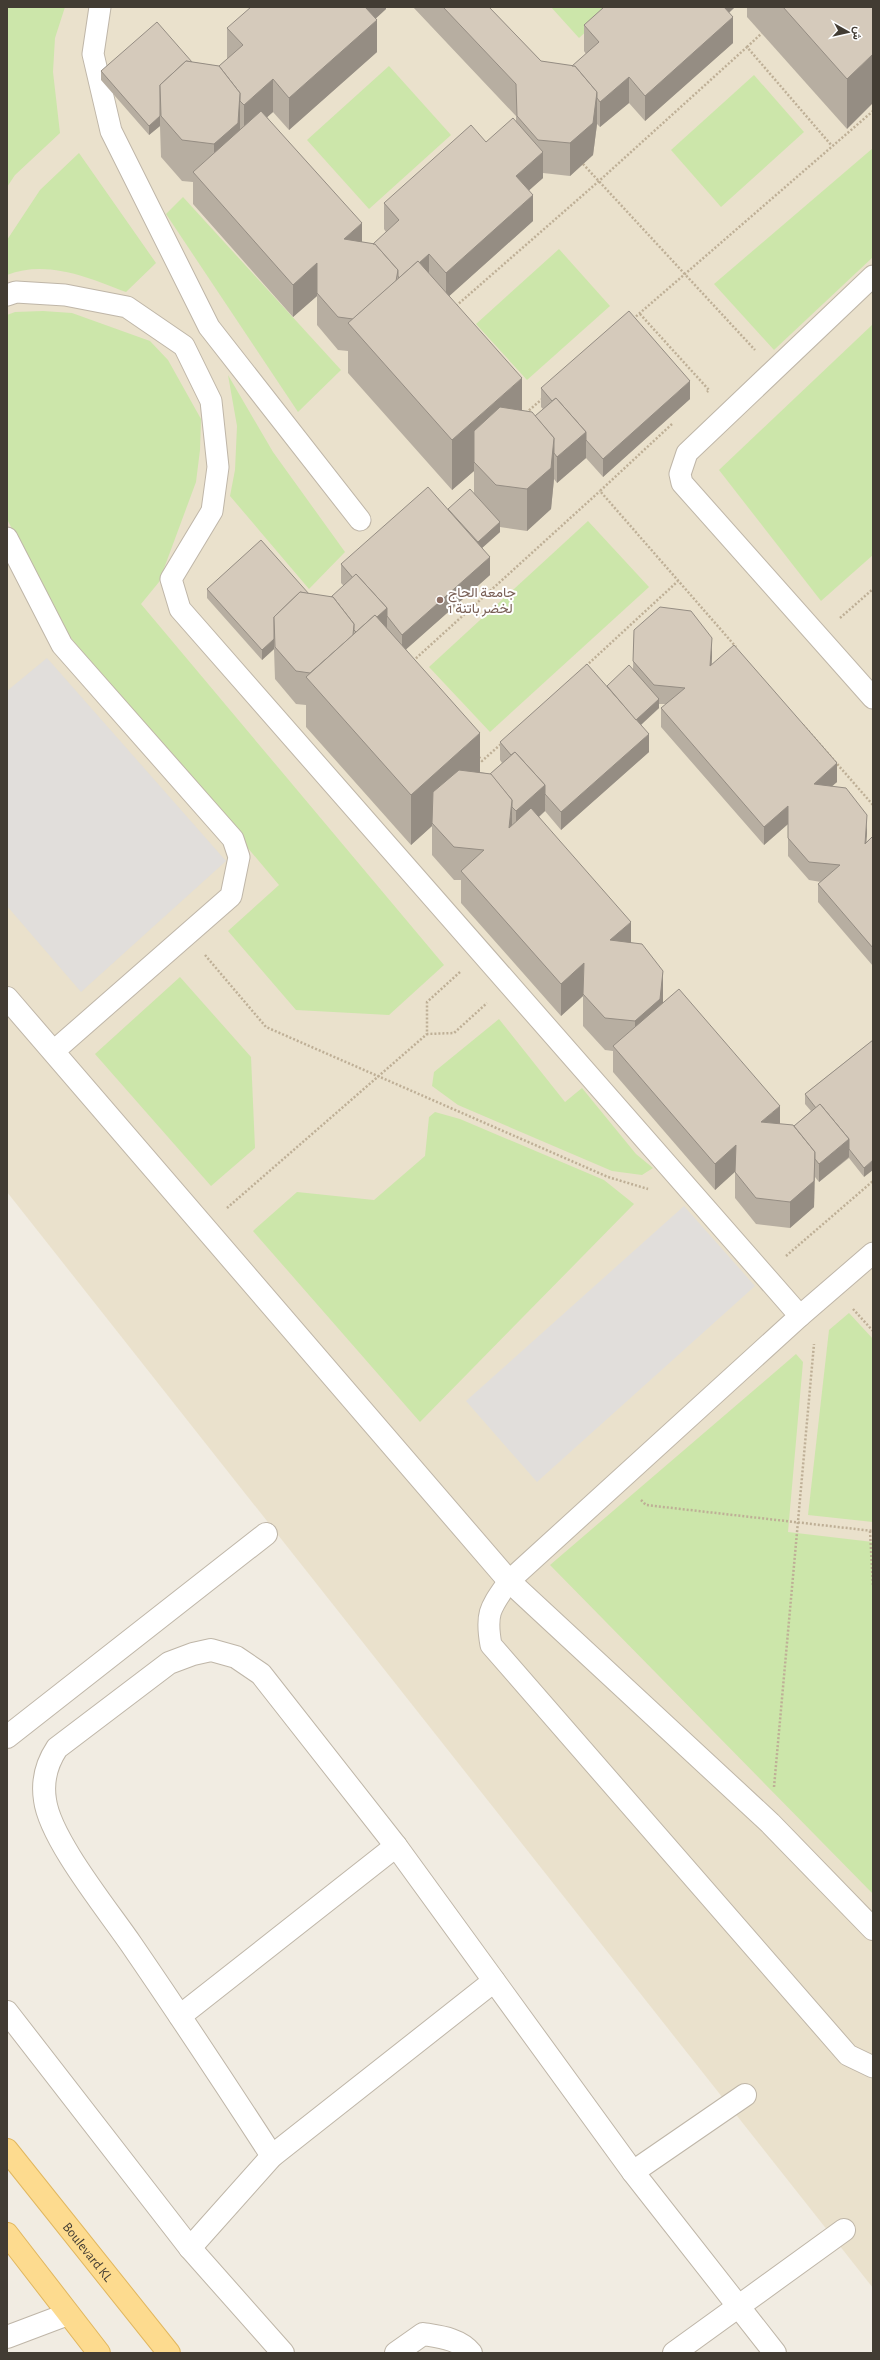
<svg xmlns="http://www.w3.org/2000/svg" width="880" height="2360" font-family="'Alegreya Sans',Vazirmatn,sans-serif">
<style>
.education{fill:#eae1cc}
.green{fill:#cce6aa}
.parking{fill:#e1dedb}
.lines{fill:none;stroke-linecap:round;stroke-linejoin:round}
.service-casing{stroke:#bfb6a8;stroke-width:23}
.minor-casing{stroke:#bfb6a8;stroke-width:24}
.tertiary-casing{stroke:#bfb6a8;stroke-width:24}
.primary-casing{stroke:#e1b75f;stroke-width:24}
.path{stroke:#beaf96;stroke-width:2.5;stroke-dasharray:2 2;stroke-linecap:butt}
.service{stroke:#fff;stroke-width:21}
.minor{stroke:#fff;stroke-width:22}
.tertiary{stroke:#fff;stroke-width:22}
.primary{stroke:#fddb8f;stroke-width:22}
.wall{fill:#b7aea1}
.shaded-wall{fill:#958d83}
.building{fill:#d5cabb;stroke:#958d83}
.education-dot{fill:#8d6e63;stroke:#fff;stroke-width:1.5}
.labels{text-anchor:middle;stroke-width:4;stroke-linejoin:round;paint-order:stroke}
.education-label{font-size:14px;fill:#785e54;stroke:#fff;text-anchor:start}
.street-label{font-size:14px;fill:#423c33;stroke:#fff}
</style>
<rect width="100%" height="100%" fill="#f1ece2"/>
<polygon class="education" points="7,7 873,7 873,2288 7,1192"/>
<g class="green">
<polygon points="7,7 65,7 55,38 53,72 60,133 15,175 7,187"/>
<polygon points="551,7 613,7 579,38"/>
<polygon points="389,66 451,135 369,209 307,140"/>
<polygon points="754,75 804,132 721,207 671,150"/>
<polygon points="873,148 873,257 774,350 714,284"/>
<path d="M79 153 156 263 126 292C90 278 46 259 7 275V240L40 190Z"/>
<polygon points="183,197 341,370 298,412 166,214"/>
<polygon points="559,249 610,306 527,380 476,324"/>
<polygon points="43,311 72,313 150,341 168,360 201,419 200,450 196,482 159,582 141,604 444,965 389,1015 296,1010 228,931 279,885 60,625 7,519 7,315 15,312"/>
<polygon points="873,324 873,555 821,601 719,470"/>
<polygon points="228,375 273,452 345,552 309,589 230,496 235,470 237,426"/>
<polygon points="588,521 649,587 490,732 429,667"/>
<polygon points="180,977 251,1057 255,1148 211,1186 95,1054"/>
<polygon points="499,1019 565,1102 582,1088 636,1154 653,1168 642,1175 612,1171 458,1105 432,1086 434,1072"/>
<polygon points="435,1112 460,1119 604,1180 634,1204 420,1422 253,1231 297,1192 374,1200 425,1156 429,1117"/>
<polygon points="849,1313 873,1339 873,1522 808,1515 829,1330"/>
<polygon points="796,1354 803,1362 788,1532 873,1542 873,1894 550,1565"/>
</g>
<g class="parking">
<polygon points="47,658 226,861 81,992 7,906 7,691"/>
<polygon points="684,1206 755,1286 537,1482 466,1401"/>
</g>
<g class="lines">
<defs>
<g id="service">
<polyline points="100,7 93,54 111,131 209,327 360,520"/>
<polyline points="873,276 687,453 680,474 682,483 873,698"/>
<polyline points="7,295 16,292 65,295 127,307 184,346 211,401 218,467 212,511 171,579 180,609 800,1316"/>
<polyline points="7,538 62,645 233,839 239,857 231,896 54,1051"/>
<path d="M873 1253 800 1316 509 1581C491 1607 485 1612 491 1645L848 2055 873 2067"/>
</g>
<g id="minor">
<polyline points="7,1737 266,1534"/>
<polyline points="7,2012 190,2248 283,2353"/>
<polyline points="180,2016 396,1846"/>
<path d="M272 2156C226 2085 179 2014 131 1944 107 1909 50 1839 45 1800 42 1781 47 1763 57 1748L169 1663 193 1654 211 1650 236 1657 261 1674 396 1846 633 2172 775 2353"/>
<polyline points="633,2172 745,2095"/>
<polyline points="190,2248 272,2156 494,1981"/>
<polyline points="7,2337 68,2314"/>
<path d="M396 2353 423 2334C441 2337 460 2339 471 2353"/>
<polyline points="674,2353 844,2230"/>
</g>
<polyline id="tertiary" points="7,998 509,1581 770,1823 873,1929"/>
<g id="primary">
<path id="s1" d="M7 2150 169 2353"/>
<polyline points="7,2234 99,2353"/>
</g>
</defs>
<use href="#service" class="service-casing"/>
<use href="#minor" class="minor-casing"/>
<use href="#tertiary" class="tertiary-casing"/>
<use href="#primary" class="primary-casing"/>
<g class="path">
<polyline points="747,47 762,33"/>
<polyline points="583,164 755,350"/>
<polyline points="456,306 599,181 747,47 832,146"/>
<polyline points="640,314 709,390 707,392"/>
<polyline points="633,319 873,111"/>
<polyline points="526,413 542,399"/>
<polyline points="672,424 600,491 736,647"/>
<polyline points="840,618 873,589"/>
<polyline points="413,661 600,491"/>
<polyline points="586,666 678,581"/>
<polyline points="803,725 873,805"/>
<polyline points="479,757 482,761 501,744"/>
<polyline points="205,955 266,1027 608,1177 648,1189"/>
<polyline points="460,972 427,1002 427,1034 454,1033 487,1003"/>
<polyline points="227,1208 427,1034"/>
<polyline points="786,1256 873,1181"/>
<polyline points="853,1309 873,1331"/>
<polyline points="641,1500 646,1505 873,1531"/>
<polyline points="870,1531 873,1587"/>
<polyline points="774,1787 814,1344"/>
</g>
<use href="#service" class="service"/>
<use href="#minor" class="minor"/>
<use href="#tertiary" class="tertiary"/>
<use href="#primary" class="primary"/>
</g>
<g class="wall">
<polygon points="386,7 386,9 375,19 377,52 289,130 273,112 267,117 362,242 373,244 386,232 384,229 384,203 486,142 516,122 516,116 413,7 410,7 489,7 541,61 572,66 586,54 584,51 584,25 735,7 729,13 733,43 645,121 629,103 600,127 597,124 593,155 570,176 543,173 543,178 529,190 533,221 449,296 522,410 535,416 543,409 541,407 541,388 690,399 603,477 586,458 557,483 554,479 551,509 527,531 500,527 500,532 482,548 490,575 406,649 480,772 490,774 502,763 500,760 500,742 607,686 633,669 634,630 712,656 712,664 837,782 831,786 867,833 866,842 873,836 873,966 818,902 818,884 821,882 809,880 788,856 788,824 764,845 661,727 661,708 666,704 659,704 659,708 641,725 649,752 561,830 545,811 539,817 631,943 663,1003 780,1124 794,1126 811,1111 805,1104 805,1094 873,1040 864,1177 849,1158 819,1182 815,1177 814,1207 790,1228 756,1224 735,1198 735,1171 715,1190 613,1072 613,1051 605,1050 583,1026 583,996 561,1016 461,903 461,880 454,880 432,855 432,826 411,845 306,727 306,705 296,704 275,679 274,649 262,660 207,598 207,589 309,594 331,597 344,586 341,583 341,564 448,509 474,493 474,471 452,490 348,373 348,351 338,350 317,325 317,296 293,317 193,204 193,182 182,181 161,157 160,126 149,135 101,80 101,71 192,62 219,66 227,59 227,28"/>
<polygon points="747,7 873,7 847,129 747,17"/>
</g>
<g class="shaded-wall">
<polygon points="360,7 386,7 386,9 360,33"/>
<polygon points="716,7 735,7 716,24"/>
<polygon points="733,17 733,43 645,121 645,96"/>
<polygon points="377,20 377,52 289,130 289,98"/>
<polygon points="873,54 873,103 847,129 847,79"/>
<polygon points="629,77 629,103 600,127 600,102"/>
<polygon points="273,79 273,112 244,138 244,105"/>
<polygon points="597,92 597,124 593,155 570,176 570,143"/>
<polygon points="240,93 240,134 214,185 214,144"/>
<polygon points="160,116 160,126 149,135 149,126"/>
<polygon points="543,152 543,178 516,202 516,176"/>
<polygon points="533,195 533,221 446,299 446,273"/>
<polygon points="362,223 362,255 344,239"/>
<polygon points="429,254 429,280 400,279"/>
<polygon points="317,263 317,296 293,317 293,285"/>
<polygon points="522,378 522,428 474,431 474,471 452,490 452,440"/>
<polygon points="690,381 690,399 603,477 603,459"/>
<polygon points="586,432 586,458 557,483 557,457"/>
<polygon points="554,438 554,479 551,509 527,531 527,489"/>
<polygon points="500,522 500,532 473,556 473,546"/>
<polygon points="490,557 490,575 402,653 402,635"/>
<polygon points="387,608 387,634 357,634"/>
<polygon points="712,638 712,656 710,684 710,666"/>
<polygon points="274,639 274,649 262,660 262,650"/>
<polygon points="659,699 659,708 632,733 632,723"/>
<polygon points="480,733 480,783 432,823 432,826 411,845 411,795"/>
<polygon points="649,734 649,752 561,830 561,812"/>
<polygon points="837,763 837,782 814,802 814,784"/>
<polygon points="545,785 545,811 516,837 516,811"/>
<polygon points="512,800 512,833 509,828"/>
<polygon points="788,806 788,824 764,845 764,827"/>
<polygon points="867,815 867,833 865,862 865,844"/>
<polygon points="631,922 631,954 610,940"/>
<polygon points="584,963 583,996 561,1016 561,984"/>
<polygon points="663,971 663,1003 635,1053 635,1021"/>
<polygon points="780,1106 780,1132 761,1122"/>
<polygon points="849,1139 849,1157 819,1182 819,1164"/>
<polygon points="736,1145 736,1171 715,1190 715,1164"/>
<polygon points="815,1152 814,1207 790,1228 790,1202"/>
<polygon points="873,1160 873,1170 864,1177 864,1168"/>
</g>
<g class="building">
<polygon points="251,7 365,7 377,20 289,98 273,79 244,105 240,101 240,93 219,66 243,45 227,28"/>
<polygon points="443,7 489,7 541,61 575,66 597,92 593,123 570,143 538,140 517,116 516,84"/>
<polygon points="604,7 724,7 733,17 645,96 629,77 600,102 597,98 597,92 575,66 572,66 599,42 584,25"/>
<polygon points="783,7 873,7 873,54 847,79"/>
<polygon points="157,22 192,62 186,61 160,85 160,116 149,126 101,71"/>
<polygon points="186,61 219,66 240,93 238,123 214,144 182,140 161,116 160,85"/>
<polygon points="261,111 362,223 344,239 375,244 398,270 396,281 353,319 338,317 317,293 317,263 293,285 193,172"/>
<polygon points="513,118 543,152 516,176 533,195 446,273 429,254 419,263 418,261 399,278 398,276 398,270 375,244 373,244 399,220 384,203 471,125 486,142"/>
<polygon points="418,261 522,378 452,440 348,323"/>
<polygon points="629,311 690,381 603,459 586,440 586,432 556,398 552,401 541,388"/>
<polygon points="556,398 586,432 557,457 554,453 554,438 535,416"/>
<polygon points="500,407 532,412 554,438 551,468 527,489 496,485 474,462 474,431"/>
<polygon points="428,487 490,557 402,635 387,616 387,608 356,574 353,578 341,564"/>
<polygon points="470,489 500,522 478,542 448,509"/>
<polygon points="261,540 309,594 300,592 274,617 274,639 262,650 207,589"/>
<polygon points="356,574 387,608 377,617 375,615 356,632 354,630 354,624 333,597 331,597"/>
<polygon points="300,592 333,597 354,624 353,635 310,673 296,671 275,647 274,617"/>
<polygon points="660,607 691,611 712,638 710,666 734,645 837,763 814,784 846,788 867,815 865,844 873,836 873,948 818,884 840,865 809,862 788,838 788,806 764,827 661,708 685,688 654,685 633,661 634,630"/>
<polygon points="375,615 480,733 411,795 306,677"/>
<polygon points="587,664 649,734 561,812 545,794 545,785 515,752 511,755 500,742"/>
<polygon points="629,665 659,699 636,720 607,686"/>
<polygon points="515,752 545,785 516,811 512,807 512,800 490,774"/>
<polygon points="459,770 491,774 512,800 509,828 531,808 631,922 610,940 642,944 663,971 660,999 635,1021 605,1018 583,994 584,963 561,984 461,871 484,850 454,847 432,823 433,792"/>
<polygon points="679,989 780,1106 761,1122 793,1125 815,1152 814,1181 790,1202 756,1198 735,1172 736,1145 715,1164 613,1046"/>
<polygon points="873,1040 873,1160 864,1168 849,1149 849,1139 820,1104 816,1108 805,1094"/>
<polygon points="820,1104 849,1139 819,1164 815,1159 815,1152 794,1126"/>
</g>
<circle class="education-dot" cx="440" cy="600" r="4"/>
<g class="labels">
<g class="education-label">
<text x="448" y="597">جامعة الحاج<tspan x="448" dy="16">لخضر باتنة 1</tspan></text>
</g>
<g class="street-label">
<text dy="5" stroke="none"><textPath href="#s1" startOffset="130">Boulevard KL</textPath></text>
</g>
</g>
<rect width="880" height="2360" fill="none" stroke="#423c33" stroke-width="16"/>
<g transform="translate(848 32) rotate(98)" stroke="#ffffff" stroke-width="3" paint-order="stroke">
<path d="M0-3L7 15L0 10L-7 15Z" fill="#423c33"/>
<text y="-6" font-size="11" font-weight="bold" text-anchor="middle" fill="#423c33">ش</text>
</g>
</svg>
